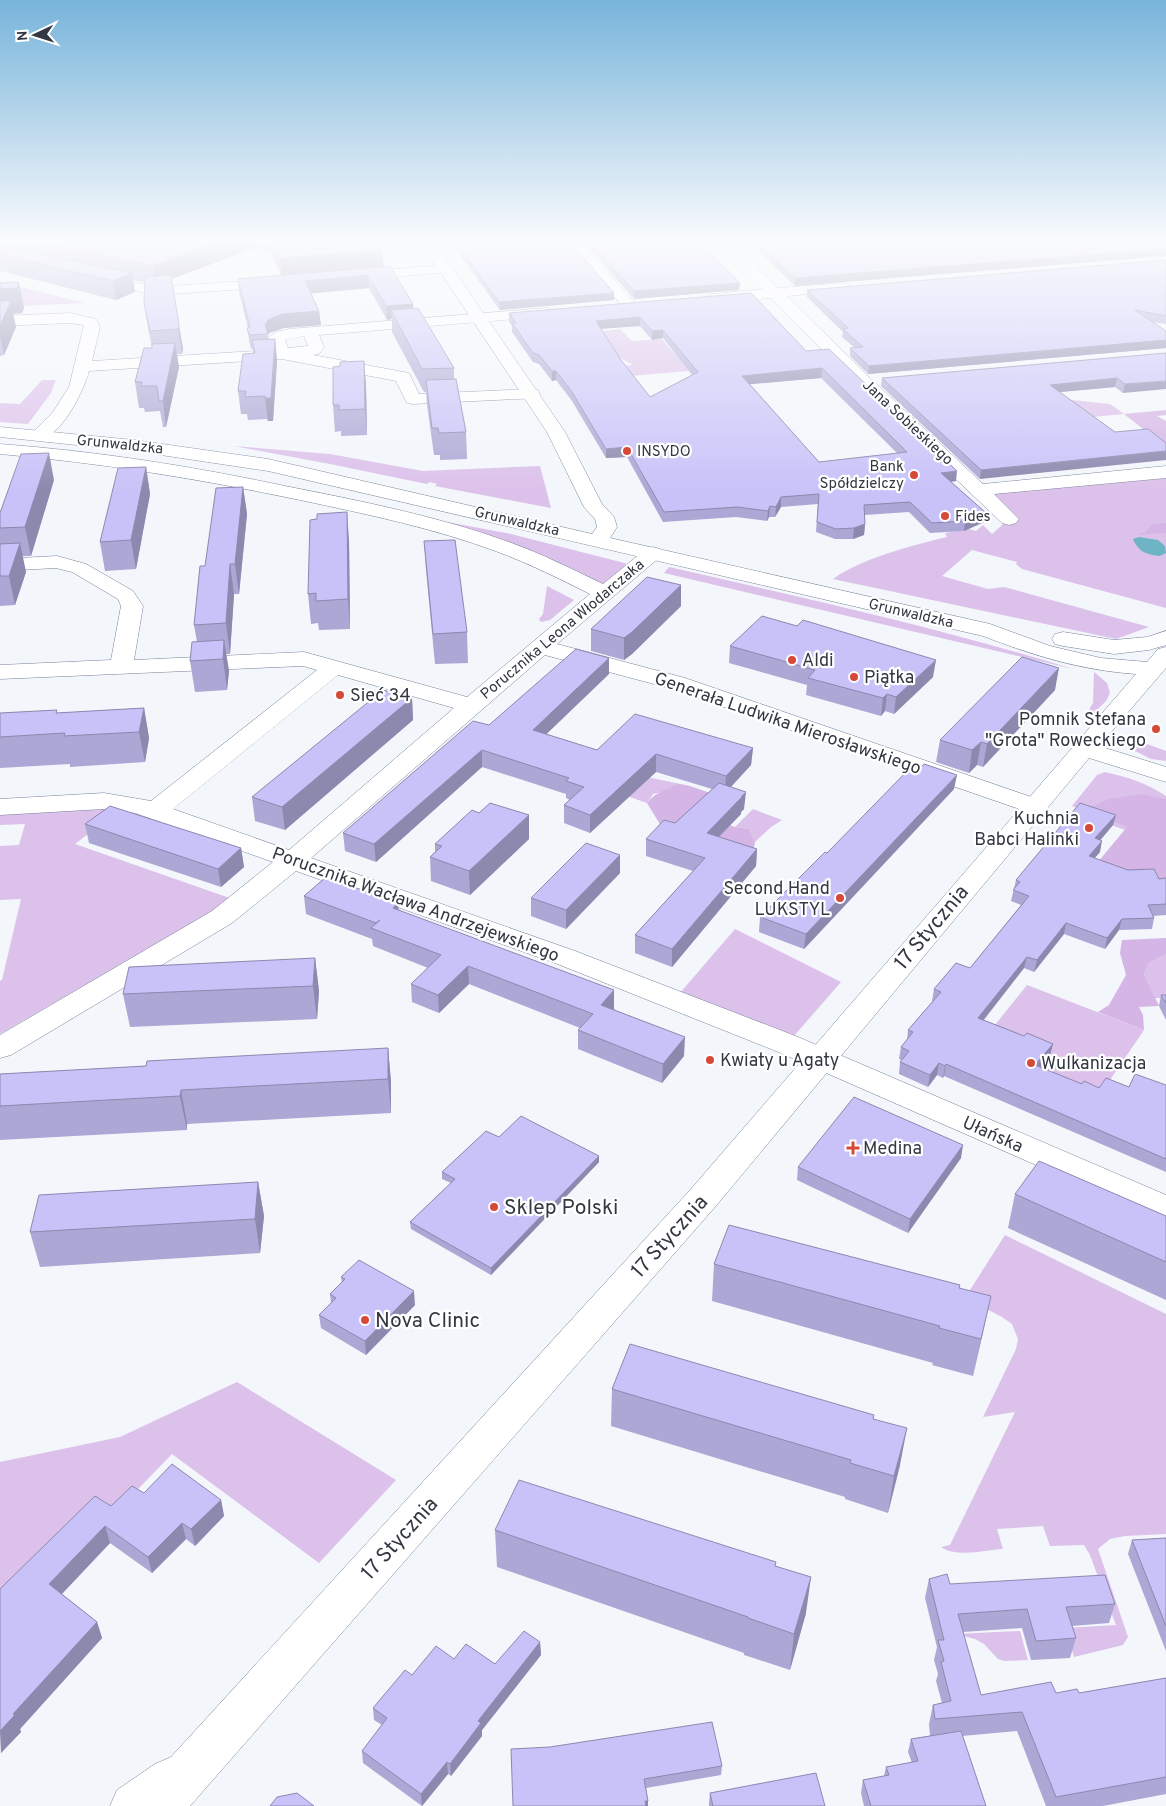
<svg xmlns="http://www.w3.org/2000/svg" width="1166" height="1806" font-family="Overpass,sans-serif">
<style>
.green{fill:#dcc1ea}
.forest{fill:#d5b5e5}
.water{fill:#6eb4c4}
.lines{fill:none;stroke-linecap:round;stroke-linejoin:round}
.minor-casing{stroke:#778299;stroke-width:1}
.tertiary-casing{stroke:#778299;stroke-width:1}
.minor{fill:#fff;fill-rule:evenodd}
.tertiary{fill:#fff;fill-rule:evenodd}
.wall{fill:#aca7d5;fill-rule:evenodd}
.shaded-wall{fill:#8c88ae}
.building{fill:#c8c2f8;stroke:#8c88ae;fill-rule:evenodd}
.poi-dot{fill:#d64938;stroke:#fff;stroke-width:2}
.labels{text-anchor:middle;stroke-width:4.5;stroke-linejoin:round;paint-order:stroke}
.far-street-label{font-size:15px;fill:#323741;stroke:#fff}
.far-poi-label{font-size:15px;fill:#323741;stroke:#fff;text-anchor:start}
.poi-label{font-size:18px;fill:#323741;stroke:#fff;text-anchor:start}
.street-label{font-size:18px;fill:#323741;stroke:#fff}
.near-street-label{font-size:21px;fill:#323741;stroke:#fff}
.near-poi-label{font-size:21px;fill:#323741;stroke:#fff;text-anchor:start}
</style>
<rect width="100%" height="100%" fill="#f3f6fb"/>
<g class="green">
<polygon points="0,282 85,303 0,307"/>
<polygon points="620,329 632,341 662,339 675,354 734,349 748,366 619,377 612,367 633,365 613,354 596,332"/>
<polygon points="42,380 56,380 51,393 28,424 0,422 0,403 20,404"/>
<polygon points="1052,398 1110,404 1124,414 1029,423"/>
<polygon points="234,446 330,454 423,471 540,466 551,508 435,486 437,484 430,482 427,484 330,464"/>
<path d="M1166 472V608L1022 569 1016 564 1017 562 972 550 942 576 988 589 1004 587 1149 627 1116 639 833 579C860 559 913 545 947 537L945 533 969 529 976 531 983 525 992 534 1009 519 981 490Z"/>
<polygon points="447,522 511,534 636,566 604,593 441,527"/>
<path d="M669 567C805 598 940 628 1073 669L664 573Z"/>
<polygon points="547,586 574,600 550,620 541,622 539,619 543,614"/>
<polygon points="1094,672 1107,683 1110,693 1106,701 1089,718 1086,715 1093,703"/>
<polygon points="1147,744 1166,751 1166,761 1151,759 1131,749 1133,746"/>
<path d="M1105 772C1127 777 1147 783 1166 796V832L1125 830 1078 813 1080 809 1072 806 1097 775Z"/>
<polygon points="642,776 690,786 678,785 667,791 653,794 647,803 604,788"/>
<polygon points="99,807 120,809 75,844 241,902 177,932 0,1034 0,981 2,980 21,899 0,900 0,846 19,845 25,824 0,825 0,813"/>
<polygon points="753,809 782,820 771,827 755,842 749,829 735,827"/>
<polygon points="735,929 841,982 787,1044 674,1000"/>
<polygon points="1166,954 1166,998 1155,998 1144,974 1149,963"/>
<polygon points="1027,985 1144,1030 1099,1096 1041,1067 1050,1055 991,1030"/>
<path d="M1005 1235 1166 1314V1534L1125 1536 1110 1539 1098 1549 1128 1637 1123 1645 1074 1657 1065 1628 1116 1625 1090 1555 1084 1545 1050 1546 1043 1526 997 1529 1003 1549C985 1550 957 1558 941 1547L950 1545 1015 1412 983 1417 1016 1349 1018 1339 1012 1324 1002 1317 965 1298Z"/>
<polygon points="237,1382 396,1480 319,1563 172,1454 112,1516 0,1592 0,1462 120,1437"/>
<polygon points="1020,1631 1028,1660 1005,1661 998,1659 984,1644 975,1639 955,1634"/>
</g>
<g class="forest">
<polygon points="1166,410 1166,415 1157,416 1166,421 1166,447 1124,414"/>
<polygon points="1166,523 1166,533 1136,535 1146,532 1152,524"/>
<path d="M678 784 690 786 716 795 697 814 735 827 749 829 755 842 753 856 661 826 647 803C655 792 667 790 678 784Z"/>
<polygon points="1142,794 1166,799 1166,880 1126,881 1097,863 1127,827 1084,810 1108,799"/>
<polygon points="1166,938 1166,954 1149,963 1144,974 1159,1006 1139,1007 1143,1015 1144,1030 1098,1012 1109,1005 1126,975 1120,953 1122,940"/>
</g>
<path class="water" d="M1139 537 1158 540 1165 546 1166 553 1160 556C1146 555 1138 551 1133 539Z"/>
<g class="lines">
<defs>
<g id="minor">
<polygon points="564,240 579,240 635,303 638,306 635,309 625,309"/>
<polygon points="715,240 730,240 778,288 843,283 848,284 850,287 848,290 843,291 787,296 869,377 983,484 1166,466 1166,478 994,494 1019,519 1016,523 1009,525 1002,523 857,385 771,298 714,302 709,301 707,298 709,295 714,294 763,289"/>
<polygon points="444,265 449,266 451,269 449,272 358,280 353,279 351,276 353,273 358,272"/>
<polygon points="97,274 157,287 275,279 280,280 282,283 280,286 275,287 157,295 92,281 90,278 92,275"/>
<path d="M547 308 552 310 555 313 552 316 319 335 324 347 320 353 313 355 409 373 419 394 532 389 538 390 540 394 538 398 413 404 407 403 396 381 282 359 89 371C84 391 58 445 33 439L30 435 53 412 69 387 84 325 70 323 0 326V316L70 313 96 319 100 327 92 361 272 350 268 338 276 332 289 329ZM304 336 308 346 288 348 285 340Z"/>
<path d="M0 444C96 451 191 466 285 486 361 501 437 516 509 542 542 554 572 569 603 584L646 549 653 547 660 549 663 553 660 557 557 644 685 678 1043 801 1047 806 1043 811 1034 814 1025 811 669 688 545 655 311 858 575 951 798 1037 1166 1195V1222L776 1051 555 963 296 871 232 923 11 1055 0 1058V1035L212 911 273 862 135 813 104 809 0 815V799L104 793 151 801 317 670 303 666 0 679V665L111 660 121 606 118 599 72 572 56 568 0 571V559L57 556 86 564 133 591 143 606 134 660 304 652 467 697 590 594C560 579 530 564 498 552 434 528 366 514 300 500 200 479 101 463 0 454ZM338 675 454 708 289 850 173 809Z"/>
</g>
<g id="tertiary">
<path d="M419 240H433L565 432 602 504 614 517 617 527 610 538 990 624 1050 646 1101 658 1147 662 1158 649 1166 647V668L1099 746 1166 767V782L1089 758 715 1207 190 1806H110L117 1790 155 1764 171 1757 691 1189 1136 674C1080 670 1035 656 983 636L268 471 134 451 0 437V427L134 440 268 459 592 534 597 527 595 519 584 507 547 432Z"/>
<polygon points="1166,631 1166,645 1149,650 1114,654 1063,646 1055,644 1052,639 1055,634 1063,632 1114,640 1147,637"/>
</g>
</defs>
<use href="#minor" class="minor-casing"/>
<use href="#tertiary" class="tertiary-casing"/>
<use href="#minor" class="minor"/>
<use href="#tertiary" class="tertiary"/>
</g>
<g class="wall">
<polygon points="0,240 377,240 384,267 413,304 413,308 454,368 454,379 466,432 467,459 440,460 440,455 434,455 427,405 426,392 424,392 392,332 392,319 387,320 369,288 311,293 319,311 321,325 284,328 269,333 268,335 268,339 275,339 277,361 273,421 268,421 267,419 248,420 247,414 241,414 238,391 253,353 253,349 251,349 249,341 248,328 239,292 238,279 281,275 271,252 255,248 171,279 183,349 182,354 177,354 179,367 166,427 163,427 160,411 145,412 144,408 139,408 135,382 152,348 148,328 144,304 145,282 133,280 135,292 116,300 0,271 0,246 5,247 5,244"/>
<polygon points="449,240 568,240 614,293 614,300 500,310"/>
<polygon points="582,240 718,240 718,245 704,246 740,283 739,290 634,299"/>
<polygon points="732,240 1166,240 795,286 750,243 737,244"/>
<polygon points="1166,260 1166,324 1152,322 1166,331 1166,348 868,374 850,356 850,348 855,348 842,337 843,332 807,297 807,290"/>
<polygon points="0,283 24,308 22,313 13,314 16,327 4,355 0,356"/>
<path d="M751 293 806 351 956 481 951 482 985 512 984 522 964 531 930 533 909 512 864 515 865 524 864 535 853 539H835L816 532 818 504 781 507 775 517H769L767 521 736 517 663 522 627 457 606 458 572 401 556 380 552 381 539 364 533 362 512 332V326L509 322V313ZM640 326 652 340 663 338 692 375 650 397 621 360 601 329ZM821 378 897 453 819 462 750 384Z"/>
<polygon points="1166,353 1123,393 1115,387 1060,392 980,479 881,386 882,378"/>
<polygon points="364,361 366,386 367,435 341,436 341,431 335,432 333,405 340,366"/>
<polygon points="146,467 150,494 136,569 105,571 100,542"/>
<polygon points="54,480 31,556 22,556 26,572 15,605 0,606 0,513"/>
<polygon points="243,487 247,514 239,594 234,594 230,654 226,654 229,671 227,690 195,692 190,661 197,642 194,625 205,566"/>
<polygon points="349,540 350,629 319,630 318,623 311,624 308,594"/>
<polygon points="424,541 467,632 468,663 435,664 426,570"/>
<polygon points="681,585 681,606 632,654 624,660 591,651 591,629"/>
<polygon points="730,646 933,677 894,714 885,711 881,716 806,695 807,685 729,663"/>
<polygon points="609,674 546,734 597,750 753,748 751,765 731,787 744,809 741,812 741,814 719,837 757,849 756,866 672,967 635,953 635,935 693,871 646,856 646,839 675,823 712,789 656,772 590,833 564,823 564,805 570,800 566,798 566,794 482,767 376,862 345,851 343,833 489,725"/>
<polygon points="1055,690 983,767 977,765 969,773 936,762 940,740"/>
<polygon points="412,698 413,720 285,830 255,821 252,797"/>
<polygon points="144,708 149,738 145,762 70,767 70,764 0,768 0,713 57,710 57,713"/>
<polygon points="954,789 804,949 759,932 760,917 827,853"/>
<polygon points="529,815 529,839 470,895 431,881 430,857 435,852 435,844"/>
<polygon points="1116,815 1113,825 1100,840 1100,852 1094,858 1128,870 1159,879 1166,878 1166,915 1153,916 1154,918 1152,929 1119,930 1105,949 1064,934 1034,972 1024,968 984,1020 1024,1036 1053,1044 1050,1055 1040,1067 1082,1084 1099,1088 1166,1085 1166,1172 944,1076 943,1078 937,1075 928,1087 899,1074 900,1062 902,1060 899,1059 901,1047 907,1040 908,1030 933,1001 932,1001 934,989 970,968 1021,905 1011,901 1016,880"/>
<polygon points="85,824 241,848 244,867 221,887 89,843"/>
<polygon points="620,873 566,929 531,916 531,898"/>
<polygon points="304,896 399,910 614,1009 684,1056 662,1083 578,1049 578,1030 580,1028 469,984 439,1013 412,1002 411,984 428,968 373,946 372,939 306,914"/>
<polygon points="315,958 319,991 317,1019 130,1027 123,994"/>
<polygon points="1161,995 1166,1003 1166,1020 1159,1006"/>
<polygon points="388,1048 391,1082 391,1113 187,1124 187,1130 0,1140 0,1074 146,1066"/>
<polygon points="499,1137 599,1156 599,1162 491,1275 411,1229 410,1222 451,1183 442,1179 442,1172"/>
<polygon points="961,1158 908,1233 797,1180 798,1167"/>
<polygon points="258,1182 264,1216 260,1253 40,1267 30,1232"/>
<polygon points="1015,1194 1166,1216 1166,1300 1008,1228"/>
<polygon points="714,1264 959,1288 983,1332 973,1376 932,1365 933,1363 712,1301"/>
<polygon points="341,1277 415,1305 366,1355 321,1328 319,1315 331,1303 330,1294 342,1283"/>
<polygon points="612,1389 874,1419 900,1465 888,1513 845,1499 845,1497 611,1426"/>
<polygon points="144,1493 221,1500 224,1516 195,1546 186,1539 152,1573 110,1543 62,1594 97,1622 102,1638 20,1729 21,1732 1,1753 0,1589 111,1506"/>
<polygon points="495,1530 776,1562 775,1566 806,1613 790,1670 744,1655 744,1653 497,1567"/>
<polygon points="1166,1538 1166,1651 1128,1554 1132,1540"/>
<polygon points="929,1579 950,1584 1115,1604 1109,1623 1072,1626 1076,1638 1070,1658 1031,1660 1022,1628 963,1632 981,1695 1079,1693 1166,1678 1166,1794 1103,1806 1046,1806 1017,1731 962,1736 986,1806 864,1806 861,1793 863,1780 884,1776 886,1767 912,1763 908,1752 911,1739 930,1736 929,1724 933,1705 942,1703 936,1681 938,1674 934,1660 937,1647 925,1598"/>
<polygon points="540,1642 541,1655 482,1730 482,1736 451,1776 448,1774 422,1806 363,1763 362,1751 382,1725 374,1720 373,1708 412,1675 454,1659 495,1664"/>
<polygon points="550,1747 722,1766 721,1775 646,1788 648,1801 648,1806 513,1806"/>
<polygon points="710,1793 825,1806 709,1806 709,1803"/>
</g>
<g class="shaded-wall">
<polygon points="0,240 4,240 5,244 0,245"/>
<polygon points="224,240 254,240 255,248 155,285 153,266"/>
<polygon points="698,240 718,240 718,245 697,247"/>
<polygon points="737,240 751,240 750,243 737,244"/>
<polygon points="1166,249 1166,256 795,286 795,278"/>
<polygon points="382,250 384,268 282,277 280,258"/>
<polygon points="132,273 135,292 116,300 113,281"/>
<polygon points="368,275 369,288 306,294 305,281"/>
<polygon points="19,282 24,308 22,313 13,314 16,327 4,355 0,335 0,289"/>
<polygon points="740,283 739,290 634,299 634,291"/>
<polygon points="614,293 614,300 500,310 499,302"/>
<polygon points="413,304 414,317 391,310 392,319 387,320 386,306"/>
<polygon points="319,311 321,325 284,328 269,333 268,335 265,325 268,320 282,314"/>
<polygon points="640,317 640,326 596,329 596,321"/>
<polygon points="179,325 183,349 182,354 178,329"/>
<polygon points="663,330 663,338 652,340 652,331"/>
<polygon points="275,339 277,361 273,421 268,421 265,398"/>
<polygon points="1166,340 1166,348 868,374 869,366"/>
<polygon points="175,343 179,367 166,427 163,401"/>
<polygon points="364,361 366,386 367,435 365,409"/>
<polygon points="822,368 821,378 741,385 742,376"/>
<polygon points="552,371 556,371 556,380 552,381"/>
<polygon points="1117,378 1115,387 1049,393 1050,385"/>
<polygon points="1166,381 1166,389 1123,393 1125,384"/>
<polygon points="627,447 627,457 606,458 606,449"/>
<polygon points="1166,451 1166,460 980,479 981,470"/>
<polygon points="49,453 54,480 31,556 25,527"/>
<polygon points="146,467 150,494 136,569 131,540"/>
<polygon points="957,471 956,481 940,483 941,473"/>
<polygon points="243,487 247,514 239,594 235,564"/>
<polygon points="781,497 781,507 775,517 776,507"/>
<polygon points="770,506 769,517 767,521 768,511"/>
<polygon points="347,512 349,540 350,629 348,599"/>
<polygon points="985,512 984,522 964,531 965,521"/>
<polygon points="865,524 864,535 853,539 854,528"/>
<polygon points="20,543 26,572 15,605 9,576"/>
<polygon points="230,564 234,594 230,654 226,623"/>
<polygon points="681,585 681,606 632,654 624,660 624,638"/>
<polygon points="224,640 229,671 227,690 223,659"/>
<polygon points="609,658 609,674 533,747 533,730"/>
<polygon points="936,660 933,677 894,714 896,697"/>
<polygon points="1059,668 1055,690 983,767 987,744"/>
<polygon points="887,694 885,711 881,716 883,698"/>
<polygon points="412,698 413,720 285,830 282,807"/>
<polygon points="144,708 149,738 145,762 139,732"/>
<polygon points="981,742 977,765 969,773 972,750"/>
<polygon points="753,748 751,765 725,793 726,776"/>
<polygon points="482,750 482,767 376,862 374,844"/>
<polygon points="656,754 656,772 590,833 590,815"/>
<polygon points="957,775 954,789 804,949 806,934"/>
<polygon points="746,792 744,809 741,812 741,814 706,850 707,833"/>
<polygon points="529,815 529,839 470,895 469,871"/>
<polygon points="1116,815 1113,825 1093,849 1095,838"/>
<polygon points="1102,841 1100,852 1087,867 1089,856"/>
<polygon points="241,848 244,867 221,887 218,869"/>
<polygon points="757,849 756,866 672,967 672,949"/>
<polygon points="620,855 620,873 566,929 566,910"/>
<polygon points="398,903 400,922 393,908"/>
<polygon points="1122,919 1119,930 1105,949 1107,938"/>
<polygon points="1066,923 1064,934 1034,972 1037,960"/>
<polygon points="1027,957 1024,968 976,1029 978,1018"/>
<polygon points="315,958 319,991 317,1019 313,986"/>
<polygon points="468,966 469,984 439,1013 438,995"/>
<polygon points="614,990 614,1009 601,1023 601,1005"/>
<polygon points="685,1037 684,1056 662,1083 663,1064"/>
<polygon points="1053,1044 1050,1055 1033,1077 1035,1065"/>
<polygon points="388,1048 391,1082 391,1113 388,1079"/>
<polygon points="939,1063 937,1075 928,1087 930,1075"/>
<polygon points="946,1064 944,1076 943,1078 945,1066"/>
<polygon points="181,1090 187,1124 187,1130 180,1096"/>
<polygon points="963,1145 961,1158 908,1233 910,1219"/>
<polygon points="599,1156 599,1162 491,1275 491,1268"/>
<polygon points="258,1182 264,1216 260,1253 255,1219"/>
<polygon points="414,1291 415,1305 366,1355 365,1341"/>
<polygon points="991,1296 983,1332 973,1376 981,1339"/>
<polygon points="907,1428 900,1465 888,1513 894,1476"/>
<polygon points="221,1500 224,1516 195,1546 191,1529"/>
<polygon points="182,1523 186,1539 152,1573 148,1557"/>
<polygon points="105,1526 110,1543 55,1601 49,1584"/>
<polygon points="811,1577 806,1613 790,1670 794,1634"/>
<polygon points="97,1622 102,1638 20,1729 21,1732 1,1753 0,1731 13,1714"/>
<polygon points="540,1642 541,1655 482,1730 482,1736 451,1776 450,1764 478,1721"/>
<polygon points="447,1762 448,1774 422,1806 421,1794"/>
<rect x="645" y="1801" width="3" height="5"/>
</g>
<g class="building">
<polygon points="27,240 224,240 153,266"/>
<polygon points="272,240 377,240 382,250 280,258"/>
<polygon points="454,240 568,240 614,293 499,302"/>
<polygon points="588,240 698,240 740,283 634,291"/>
<polygon points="755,240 1166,240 1166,249 795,278"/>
<polygon points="0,246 132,273 113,281 0,254"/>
<polygon points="1166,260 1166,316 1135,310 1166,331 1166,340 869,366 850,348 863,347 843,329 848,328 807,290"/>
<polygon points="390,266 413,304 386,306 368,275 305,281 319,311 282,314 268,320 265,325 268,334 249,335 247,328 250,327 238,279"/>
<polygon points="171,275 179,325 178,329 150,331 144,304 145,277"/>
<polygon points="19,282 17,288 0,289 0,283"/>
<path d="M751 293 806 351 829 349 957 471 941 473 985 512 965 521 932 523 910 502 864 505 865 524 854 528 836 529 817 522 819 494 781 497 776 507 770 506 768 511 737 507 664 512 627 447 606 449 572 392 556 371H552L539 355 533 353 512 323H516L509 313ZM640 317 652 331 663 330 698 372 650 397 621 360 596 321ZM822 368 907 452 819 462 742 376Z"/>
<polygon points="0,301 11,301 0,326"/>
<polygon points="418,308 454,368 422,369 391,310"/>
<polygon points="275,339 271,398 265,398 265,396 245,397 246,391 238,391 243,354 255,353 252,340"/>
<polygon points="175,343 163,401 159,401 157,386 141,386 142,382 135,382 144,348 152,348 152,344"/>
<polygon points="1166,353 1166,381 1125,384 1117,378 1050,385 1115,432 1148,429 1166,443 1166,451 981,470 882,378"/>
<polygon points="364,361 365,409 339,410 339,405 333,405 333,367 340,366 340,362"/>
<polygon points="456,379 466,432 439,433 438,428 432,428 426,380"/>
<polygon points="49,453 25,527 0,528 0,513 21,454"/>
<polygon points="146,467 131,540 100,542 118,468"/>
<polygon points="243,487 235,564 230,564 226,623 194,625 200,566 205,566 216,488"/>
<polygon points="347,512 348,599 316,601 316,593 308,594 310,520 317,519 317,514"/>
<polygon points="455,540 467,632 433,634 424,541"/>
<polygon points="20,543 9,576 0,576 0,544"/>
<polygon points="647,577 681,585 632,632 624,638 591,629"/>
<polygon points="762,616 797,626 803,620 936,660 896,697 887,694 883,698 808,678 815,670 730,646"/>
<polygon points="224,640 223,659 190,661 192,642"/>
<polygon points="576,649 609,658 533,730 597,750 635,714 753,748 726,776 656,754 590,815 564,805 584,787 566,781 569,778 482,750 374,844 343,833 473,721 489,725"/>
<polygon points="1022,657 1059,668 987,744 981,742 972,750 940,740"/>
<polygon points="383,690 412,698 282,807 252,797"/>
<polygon points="144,708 139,732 64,736 65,733 0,737 0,713 57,710 56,713"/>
<polygon points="914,764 921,767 924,764 957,775 806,934 760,917 825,852 827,853"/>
<polygon points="719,783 746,792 741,797 742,797 707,833 757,849 672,949 635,935 705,858 646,839 664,820 675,823"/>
<polygon points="490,803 529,815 469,871 430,857 442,846 435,844 472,810 479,813"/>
<polygon points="1080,803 1116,815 1095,838 1102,841 1089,856 1128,870 1154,869 1159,879 1166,878 1166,904 1148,905 1154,918 1122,919 1107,938 1066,923 1037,960 1027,957 978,1018 1024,1036 1027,1033 1053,1044 1035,1065 1082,1084 1084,1081 1099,1088 1106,1078 1129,1087 1135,1074 1166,1085 1166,1159 946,1064 945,1066 939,1063 930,1075 900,1062 909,1051 901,1047 913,1032 908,1030 941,992 934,989 956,963 970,968 1029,896 1013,890 1020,882 1016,880"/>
<polygon points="110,806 241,848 218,869 85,824"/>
<polygon points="586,843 620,855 566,910 531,898"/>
<polygon points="326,877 398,903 393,908 614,990 601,1005 685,1037 663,1064 578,1030 593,1014 468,966 438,995 411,984 441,955 371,928 380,920 376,923 304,896"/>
<polygon points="315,958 313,986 123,994 129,967"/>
<polygon points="1161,995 1166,995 1166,1003"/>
<polygon points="388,1048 388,1079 181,1090 180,1096 0,1106 0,1074 146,1066 147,1061"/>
<polygon points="854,1097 963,1145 910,1219 798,1167"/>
<polygon points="521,1116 599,1156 491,1268 410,1222 455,1179 442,1172 486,1131 499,1137"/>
<polygon points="1039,1161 1166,1216 1166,1262 1015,1194"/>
<polygon points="258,1182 255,1219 30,1232 39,1195"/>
<polygon points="729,1225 960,1285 959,1288 991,1296 981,1339 939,1328 940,1326 714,1264"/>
<polygon points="359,1260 414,1291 365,1341 319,1315 336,1298 330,1294 345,1279 341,1277"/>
<polygon points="630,1344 874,1415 873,1419 907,1428 894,1476 850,1463 851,1460 612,1389"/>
<polygon points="172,1464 221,1500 191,1529 182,1523 148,1557 105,1526 49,1584 97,1622 13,1714 15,1715 0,1731 0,1589 95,1496 111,1506 132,1486 144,1493"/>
<polygon points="519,1480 776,1562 775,1566 811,1577 794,1634 748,1618 748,1617 495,1530"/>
<polygon points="1166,1538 1166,1626 1132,1540"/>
<polygon points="947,1574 950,1584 1105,1575 1115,1604 1066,1607 1076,1638 1036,1641 1027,1609 958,1614 981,1695 1051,1682 1056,1693 1077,1689 1079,1693 1166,1678 1166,1777 1056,1797 1022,1712 935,1719 933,1705 951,1701 941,1662 944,1661 938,1640 944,1640 929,1579"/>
<polygon points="524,1631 540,1642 478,1721 481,1723 450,1764 447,1762 421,1794 362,1751 387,1718 373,1708 405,1670 412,1675 436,1646 454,1659 466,1644 495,1664"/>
<polygon points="712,1722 722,1766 644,1779 648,1801 645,1801 646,1806 513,1806 511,1749 550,1747"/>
<polygon points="961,1731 986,1806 871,1806 863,1780 889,1775 886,1767 918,1761 911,1739"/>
<polygon points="816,1773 825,1806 713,1806 710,1793"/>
<polygon points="297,1793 314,1806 270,1806 277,1797"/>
</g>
<linearGradient id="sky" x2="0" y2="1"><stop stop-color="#77b4da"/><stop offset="0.49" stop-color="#fafbfd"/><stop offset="1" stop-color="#fafbfd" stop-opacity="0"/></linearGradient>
<rect width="1166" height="493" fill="url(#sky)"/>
<g class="poi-dot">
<circle cx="627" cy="451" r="5"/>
<circle cx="914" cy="475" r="5"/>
<circle cx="945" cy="516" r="5"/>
<circle cx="792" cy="660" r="5"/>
<circle cx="854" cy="677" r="5"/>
<circle cx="340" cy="695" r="5"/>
<circle cx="1156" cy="729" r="5"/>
<circle cx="1089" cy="828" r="5"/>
<circle cx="840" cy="898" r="5"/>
<circle cx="710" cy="1060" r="5"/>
<circle cx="1031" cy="1063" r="5"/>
<path d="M850.5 1140.5h5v5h5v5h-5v5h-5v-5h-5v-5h5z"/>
<circle cx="494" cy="1207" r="5"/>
<circle cx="365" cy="1320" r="5"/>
</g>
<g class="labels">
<g class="far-street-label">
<text transform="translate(908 422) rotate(43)" y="5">Jana Sobieskiego</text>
<text transform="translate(120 444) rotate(6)" y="5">Grunwaldzka</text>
<text transform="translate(517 521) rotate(13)" y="5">Grunwaldzka</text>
<text transform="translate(911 613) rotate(13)" y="5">Grunwaldzka</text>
<text transform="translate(562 629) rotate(-40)" y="5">Porucznika Leona Włodarczaka</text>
</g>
<g class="far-poi-label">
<text x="637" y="456">INSYDO</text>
<text x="904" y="471" text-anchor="end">Bank<tspan x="904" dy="17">Spółdzielczy</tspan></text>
<text x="955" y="521">Fides</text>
</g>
<g class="poi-label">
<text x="802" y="666">Aldi</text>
<text x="864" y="683">Piątka</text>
<text x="350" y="701">Sieć 34</text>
<text x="1146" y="725" text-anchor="end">Pomnik Stefana<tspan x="1146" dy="21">"Grota" Roweckiego</tspan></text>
<text x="1079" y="824" text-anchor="end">Kuchnia<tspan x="1079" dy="21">Babci Halinki</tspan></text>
<text x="830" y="894" text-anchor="end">Second Hand<tspan x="830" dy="21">LUKSTYL</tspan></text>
<text x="720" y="1066">Kwiaty u Agaty</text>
<text x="1041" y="1069">Wulkanizacja</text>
<text x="863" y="1154">Medina</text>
</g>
<g class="street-label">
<text transform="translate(788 723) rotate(19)" y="6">Generała Ludwika Mierosławskiego</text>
<text transform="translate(416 904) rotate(20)" y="6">Porucznika Wacława Andrzejewskiego</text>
<text transform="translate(993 1134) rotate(24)" y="6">Ułańska</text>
</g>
<g class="near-street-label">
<text transform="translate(931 927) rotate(-50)" y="7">17 Stycznia</text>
<text transform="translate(669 1236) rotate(-48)" y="7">17 Stycznia</text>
<text transform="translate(399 1538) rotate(-48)" y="7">17 Stycznia</text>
</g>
<g class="near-poi-label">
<text x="504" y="1214">Sklep Polski</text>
<text x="375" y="1327">Nova Clinic</text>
</g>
</g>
<g transform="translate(35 35) rotate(266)" stroke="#ffffff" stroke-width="4" paint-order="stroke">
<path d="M0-4L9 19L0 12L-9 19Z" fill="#323741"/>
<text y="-8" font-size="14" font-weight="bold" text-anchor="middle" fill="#323741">N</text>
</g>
</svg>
